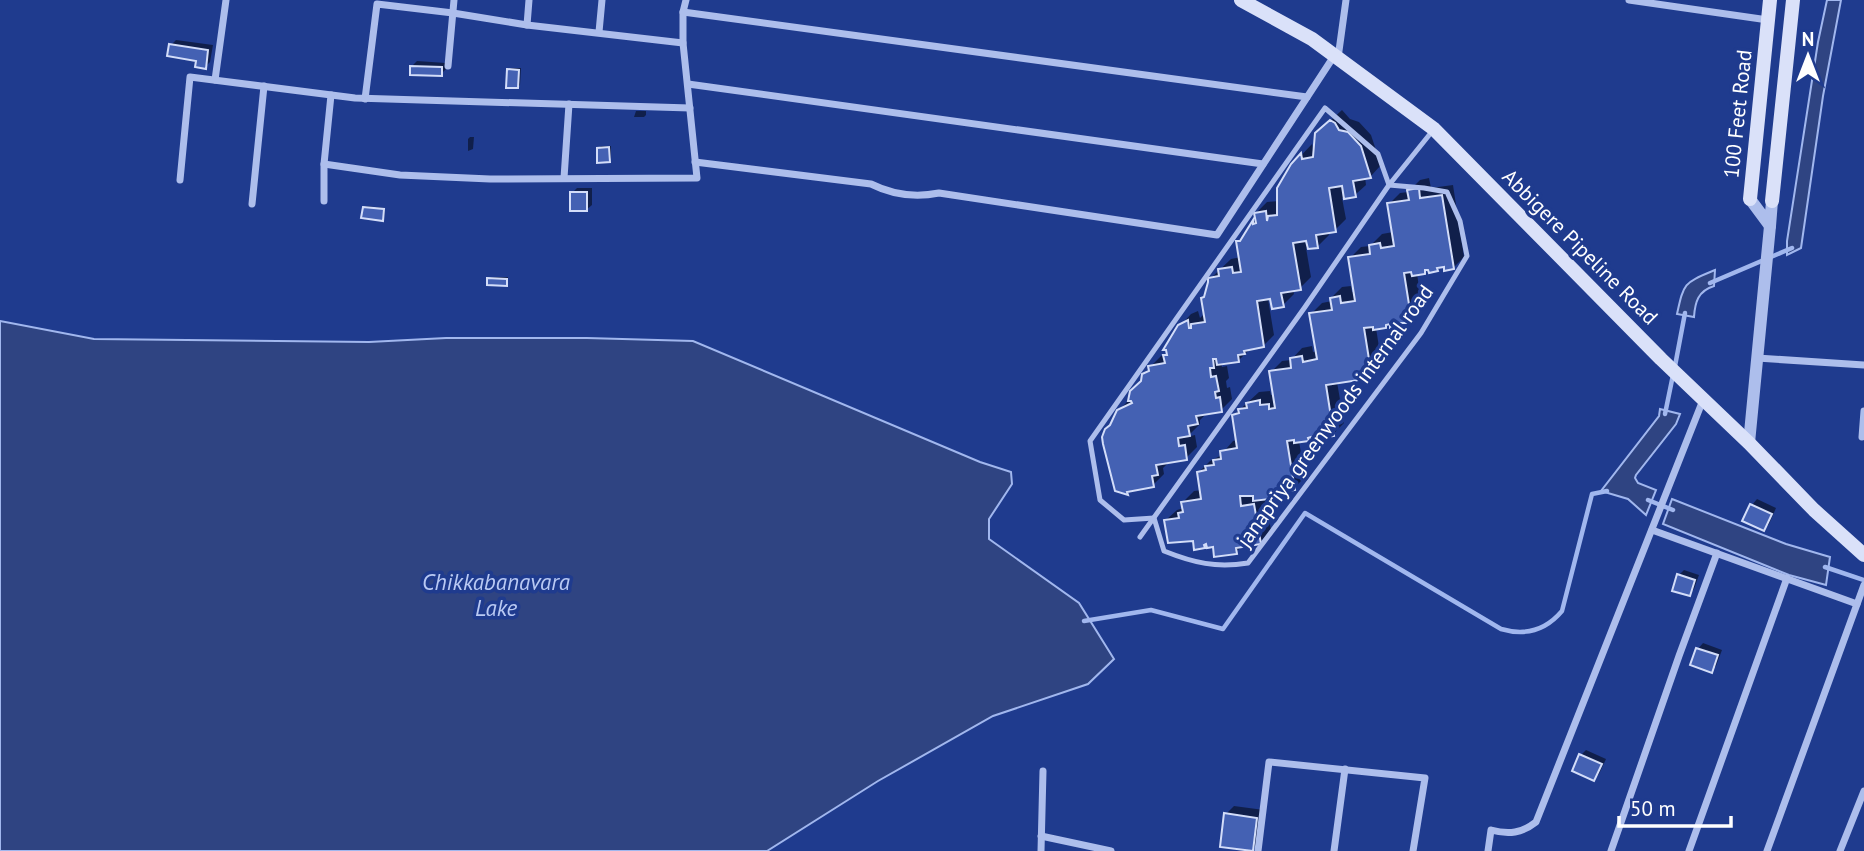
<svg xmlns="http://www.w3.org/2000/svg" width="1864" height="851" font-family="'PT Sans',sans-serif">
<style>
.water{fill:#2f4482;stroke:#a1b7ee;stroke-width:2}
.shadow{fill:#0007}
.lines{fill:none;stroke-linecap:round;stroke-linejoin:round}
.stream{stroke:#a1b7ee;stroke-width:4.5}
.building{fill:#4461b3;stroke:#d3ddf9;stroke-width:2}
.service{stroke:#adbeec;stroke-width:5}
.minor{stroke:#adbeec;stroke-width:7}
.tertiary{stroke:#adbeec;stroke-width:12}
.secondary{stroke:#dae1f9;stroke-width:14}
.labels{text-anchor:middle;stroke-width:7;stroke-linejoin:round;paint-order:stroke}
.street-label{font-size:21px;fill:#fff;stroke:#1f3b8e}
.water-label{font-size:23px;font-style:italic;fill:#b9c9f3;stroke:#1f3b8e}
</style>
<rect width="100%" height="100%" fill="#1f3b8e"/>
<g class="water">
<polygon points="1827,0 1841,0 1823,96 1801,248 1787,255 1787,241 1818,42"/>
<path d="M1715 270 1714 286C1698 291 1695 302 1694 317L1677 314C1684 282 1684 283 1715 270Z"/>
<polygon points="0,321 94,339 369,342 446,338 587,338 693,341 980,462 1011,472 1012,484 989,519 989,539 1079,603 1114,659 1088,684 993,716 878,781 767,851 0,851"/>
<polygon points="1660,409 1680,414 1676,424 1636,475 1635,478 1638,483 1656,490 1646,515 1628,499 1601,491 1659,416"/>
<polygon points="1672,499 1786,544 1830,557 1826,585 1789,575 1663,524"/>
</g>
<g class="shadow">
<polygon points="176,40 213,45 210,62 205,67 198,59 171,45"/>
<polygon points="417,61 446,63 446,69 441,74 412,66"/>
<polygon points="511,68 521,68 520,85 518,87 509,70"/>
<polygon points="1342,110 1350,119 1359,122 1371,135 1381,165 1371,176 1365,177 1366,185 1355,195 1342,198 1346,219 1335,230 1328,231 1329,235 1318,246 1306,248 1311,277 1300,288 1293,289 1294,294 1283,305 1267,293 1274,335 1263,346 1250,349 1239,360 1221,363 1222,367 1227,366 1229,378 1226,381 1227,388 1230,387 1232,399 1221,410 1207,413 1200,420 1200,424 1187,437 1195,435 1197,447 1186,458 1168,463 1163,468 1164,474 1153,485 1131,489 1127,493 1112,425 1118,411 1130,399 1143,380 1144,375 1150,369 1150,367 1161,356 1166,355 1169,352 1180,326 1191,314 1198,311 1200,318 1205,313 1210,279 1231,259 1241,257 1238,242 1246,234 1257,218 1256,213 1267,202 1279,201 1292,165 1312,144 1314,154 1328,123"/>
<polygon points="636,111 646,111 646,115 644,117 634,117"/>
<polygon points="470,137 474,137 473,149 468,151 468,139"/>
<polygon points="601,146 611,146 611,158 609,160 599,148"/>
<polygon points="1429,178 1431,188 1453,185 1464,257 1453,268 1445,265 1442,266 1437,270 1429,267 1424,272 1417,273 1422,310 1411,321 1402,321 1398,325 1391,321 1385,327 1376,328 1382,366 1371,377 1361,375 1358,379 1337,382 1344,423 1333,434 1323,434 1319,437 1313,435 1308,439 1299,441 1305,477 1294,488 1275,491 1269,497 1266,498 1271,531 1260,542 1243,545 1236,552 1208,543 1204,547 1166,520 1177,510 1184,508 1183,502 1194,491 1202,490 1199,472 1210,461 1220,456 1233,441 1237,440 1234,415 1259,392 1270,391 1271,395 1275,395 1271,372 1282,361 1291,360 1302,348 1312,346 1313,352 1317,351 1311,314 1322,303 1332,301 1331,298 1342,287 1351,286 1352,292 1355,292 1350,258 1361,247 1370,246 1382,234 1393,232 1389,204 1400,193 1408,192 1420,180"/>
<polygon points="577,188 592,188 592,205 586,210 572,193"/>
<polygon points="366,206 385,208 384,217 382,219 364,208"/>
<polygon points="491,277 508,277 508,282 506,284 489,279"/>
<polygon points="1757,499 1776,508 1769,524 1764,529 1745,520 1752,505"/>
<polygon points="1684,570 1699,575 1694,589 1689,594 1679,575"/>
<polygon points="1703,643 1722,650 1716,666 1711,671 1698,649"/>
<polygon points="1586,750 1606,759 1599,774 1594,779 1581,755"/>
<polygon points="1234,806 1264,810 1260,841 1252,849 1226,814"/>
</g>
<g class="lines">
<g class="stream">
<polyline points="1710,283 1792,248"/>
<polyline points="1675,366 1685,313"/>
<polyline points="1665,414 1673,375"/>
<polyline points="1648,500 1673,510"/>
<polyline points="1825,567 1864,580"/>
<path d="M1084 621 1151 610 1223 629 1305 513 1501 629C1525 636 1546 630 1562 611L1592 494 1607 491"/>
</g>
</g>
<g class="building">
<polygon points="169,44 208,50 206,69 195,67 196,61 167,56"/>
<polygon points="410,66 442,67 442,76 410,75"/>
<polygon points="507,69 519,70 518,88 506,88"/>
<polygon points="1330,120 1335,123 1339,130 1348,132 1361,146 1371,178 1353,181 1356,197 1344,199 1342,186 1329,188 1336,232 1316,235 1318,248 1308,249 1306,241 1293,243 1301,290 1281,293 1284,307 1272,309 1270,299 1257,301 1264,347 1244,351 1245,354 1238,355 1239,362 1217,365 1216,359 1213,359 1214,368 1210,368 1211,377 1216,376 1219,391 1215,392 1216,398 1220,397 1222,412 1196,416 1198,424 1188,426 1190,436 1178,438 1179,446 1185,445 1187,460 1156,465 1158,475 1152,476 1154,487 1127,492 1128,495 1115,491 1103,444 1102,437 1105,429 1110,425 1117,410 1132,403 1131,401 1128,401 1130,391 1141,381 1142,374 1149,371 1148,366 1165,363 1163,355 1167,355 1166,350 1163,350 1178,325 1188,320 1189,328 1191,328 1191,324 1205,322 1201,298 1204,297 1208,282 1208,278 1219,276 1218,269 1232,267 1233,273 1241,272 1236,241 1240,241 1253,220 1253,224 1256,223 1254,213 1266,211 1267,221 1268,216 1277,215 1277,188 1291,164 1301,153 1302,159 1313,157 1315,133"/>
<polygon points="609,147 610,162 597,163 597,148"/>
<polygon points="1419,188 1420,198 1442,195 1454,269 1444,271 1444,267 1437,268 1438,271 1429,273 1428,270 1425,270 1425,274 1412,276 1411,272 1404,273 1412,323 1398,323 1399,326 1390,328 1390,324 1386,325 1386,328 1373,330 1373,327 1364,328 1372,378 1365,379 1365,377 1358,378 1359,380 1326,385 1334,436 1327,437 1327,435 1320,436 1320,439 1312,440 1311,437 1308,438 1309,441 1294,443 1294,440 1287,441 1295,490 1269,494 1270,499 1253,501 1253,496 1240,496 1241,506 1254,504 1261,544 1236,548 1237,554 1214,557 1213,547 1207,548 1206,544 1204,545 1205,548 1194,550 1193,541 1168,543 1164,520 1179,518 1178,513 1183,512 1181,502 1201,499 1197,472 1206,470 1205,466 1214,465 1213,460 1221,459 1220,451 1237,448 1232,415 1239,413 1238,409 1247,408 1246,403 1260,400 1260,405 1269,404 1269,409 1275,408 1269,371 1291,368 1290,358 1302,356 1303,362 1317,359 1309,313 1332,310 1330,298 1340,296 1341,303 1355,301 1348,257 1370,254 1369,245 1380,243 1381,248 1394,246 1387,203 1409,200 1407,190"/>
<rect x="570" y="192" width="17" height="19"/>
<polygon points="363,207 384,209 383,221 361,218"/>
<polygon points="487,278 507,279 507,286 487,285"/>
<polygon points="1750,504 1772,514 1764,531 1742,521"/>
<polygon points="1677,574 1695,580 1690,596 1672,591"/>
<polygon points="1696,648 1718,655 1712,673 1690,665"/>
<polygon points="1579,754 1602,764 1594,781 1572,771"/>
<polygon points="1224,813 1257,818 1253,851 1220,847"/>
</g>
<g class="lines">
<g class="service">
<path d="M1325 108 1378 154 1389 185 1424 188 1447 192 1460 221 1467 256 1421 333 1248 563C1216 568 1194 563 1164 551L1154 518 1124 520 1100 500 1090 441Z"/>
<polyline points="1140,537 1305,307 1389,185 1434,129"/>
</g>
<g class="minor">
<polyline points="1629,0 1768,20"/>
<polyline points="683,12 1307,97"/>
<polyline points="527,25 529,0"/>
<polyline points="599,32 602,0"/>
<polyline points="1338,58 1346,0"/>
<polyline points="448,66 454,0"/>
<polyline points="215,80 226,0"/>
<polyline points="688,84 1263,164"/>
<polyline points="365,99 377,4 453,13 527,25 683,43"/>
<path d="M695 162 871 184C893 195 914 198 939 193L1217 235 1334 56"/>
<polyline points="324,164 400,175 490,179 697,178 683,43 683,12 686,0"/>
<polyline points="564,178 569,104"/>
<polyline points="180,180 190,77 355,98 690,108"/>
<polyline points="324,201 324,164 331,95"/>
<polyline points="252,204 264,86"/>
<polyline points="1757,358 1864,365"/>
<polyline points="1862,437 1864,411"/>
<polyline points="1652,530 1857,604"/>
<polyline points="1041,836 1111,851"/>
<polyline points="1041,851 1043,771"/>
<polyline points="1258,851 1269,762 1425,778 1413,851"/>
<polyline points="1334,851 1345,769"/>
<path d="M1488 851 1491 830C1509 835 1522 833 1536 822L1703 400"/>
<polyline points="1611,851 1679,656 1717,553"/>
<polyline points="1689,851 1787,578"/>
<polyline points="1767,851 1864,585"/>
<polyline points="1840,851 1864,791"/>
</g>
<g class="tertiary">
<polyline points="1750,199 1770,226 1772,201"/>
<polyline points="1749,443 1770,226"/>
</g>
<g class="secondary">
<polyline points="1241,0 1312,39 1434,129 1661,359 1749,443 1814,510 1864,555"/>
<polyline points="1750,199 1770,0"/>
<polyline points="1772,201 1793,0"/>
</g>
</g>
<g class="labels">
<g class="street-label">
<text transform="translate(1738 114) rotate(-84)" y="7">100 Feet Road</text>
<text transform="translate(1580 247) rotate(45)" y="7">Abbigere Pipeline Road</text>
<text transform="translate(1335 416) rotate(-54)" y="7">janapriya greenwoods internal road</text>
</g>
<g class="water-label">
<text x="496" y="590">Chikkabanavara<tspan x="496" dy="26">Lake</tspan></text>
</g>
</g>
<g transform="translate(1808 56)" stroke="#1f3b8e" stroke-width="5" paint-order="stroke">
<path d="M0-5L12 26L0 18L-12 26Z" fill="#ffffff"/>
<text y="-10" font-size="19" font-weight="bold" text-anchor="middle" fill="#ffffff">N</text>
</g>
<path d="M1619 816v10h112v-10" fill="none" stroke="#ffffff" stroke-width="3.5"/>
<text x="1630" y="816" font-size="21" fill="#ffffff" stroke="#1f3b8e" stroke-width="5" paint-order="stroke">50 m</text>
</svg>
